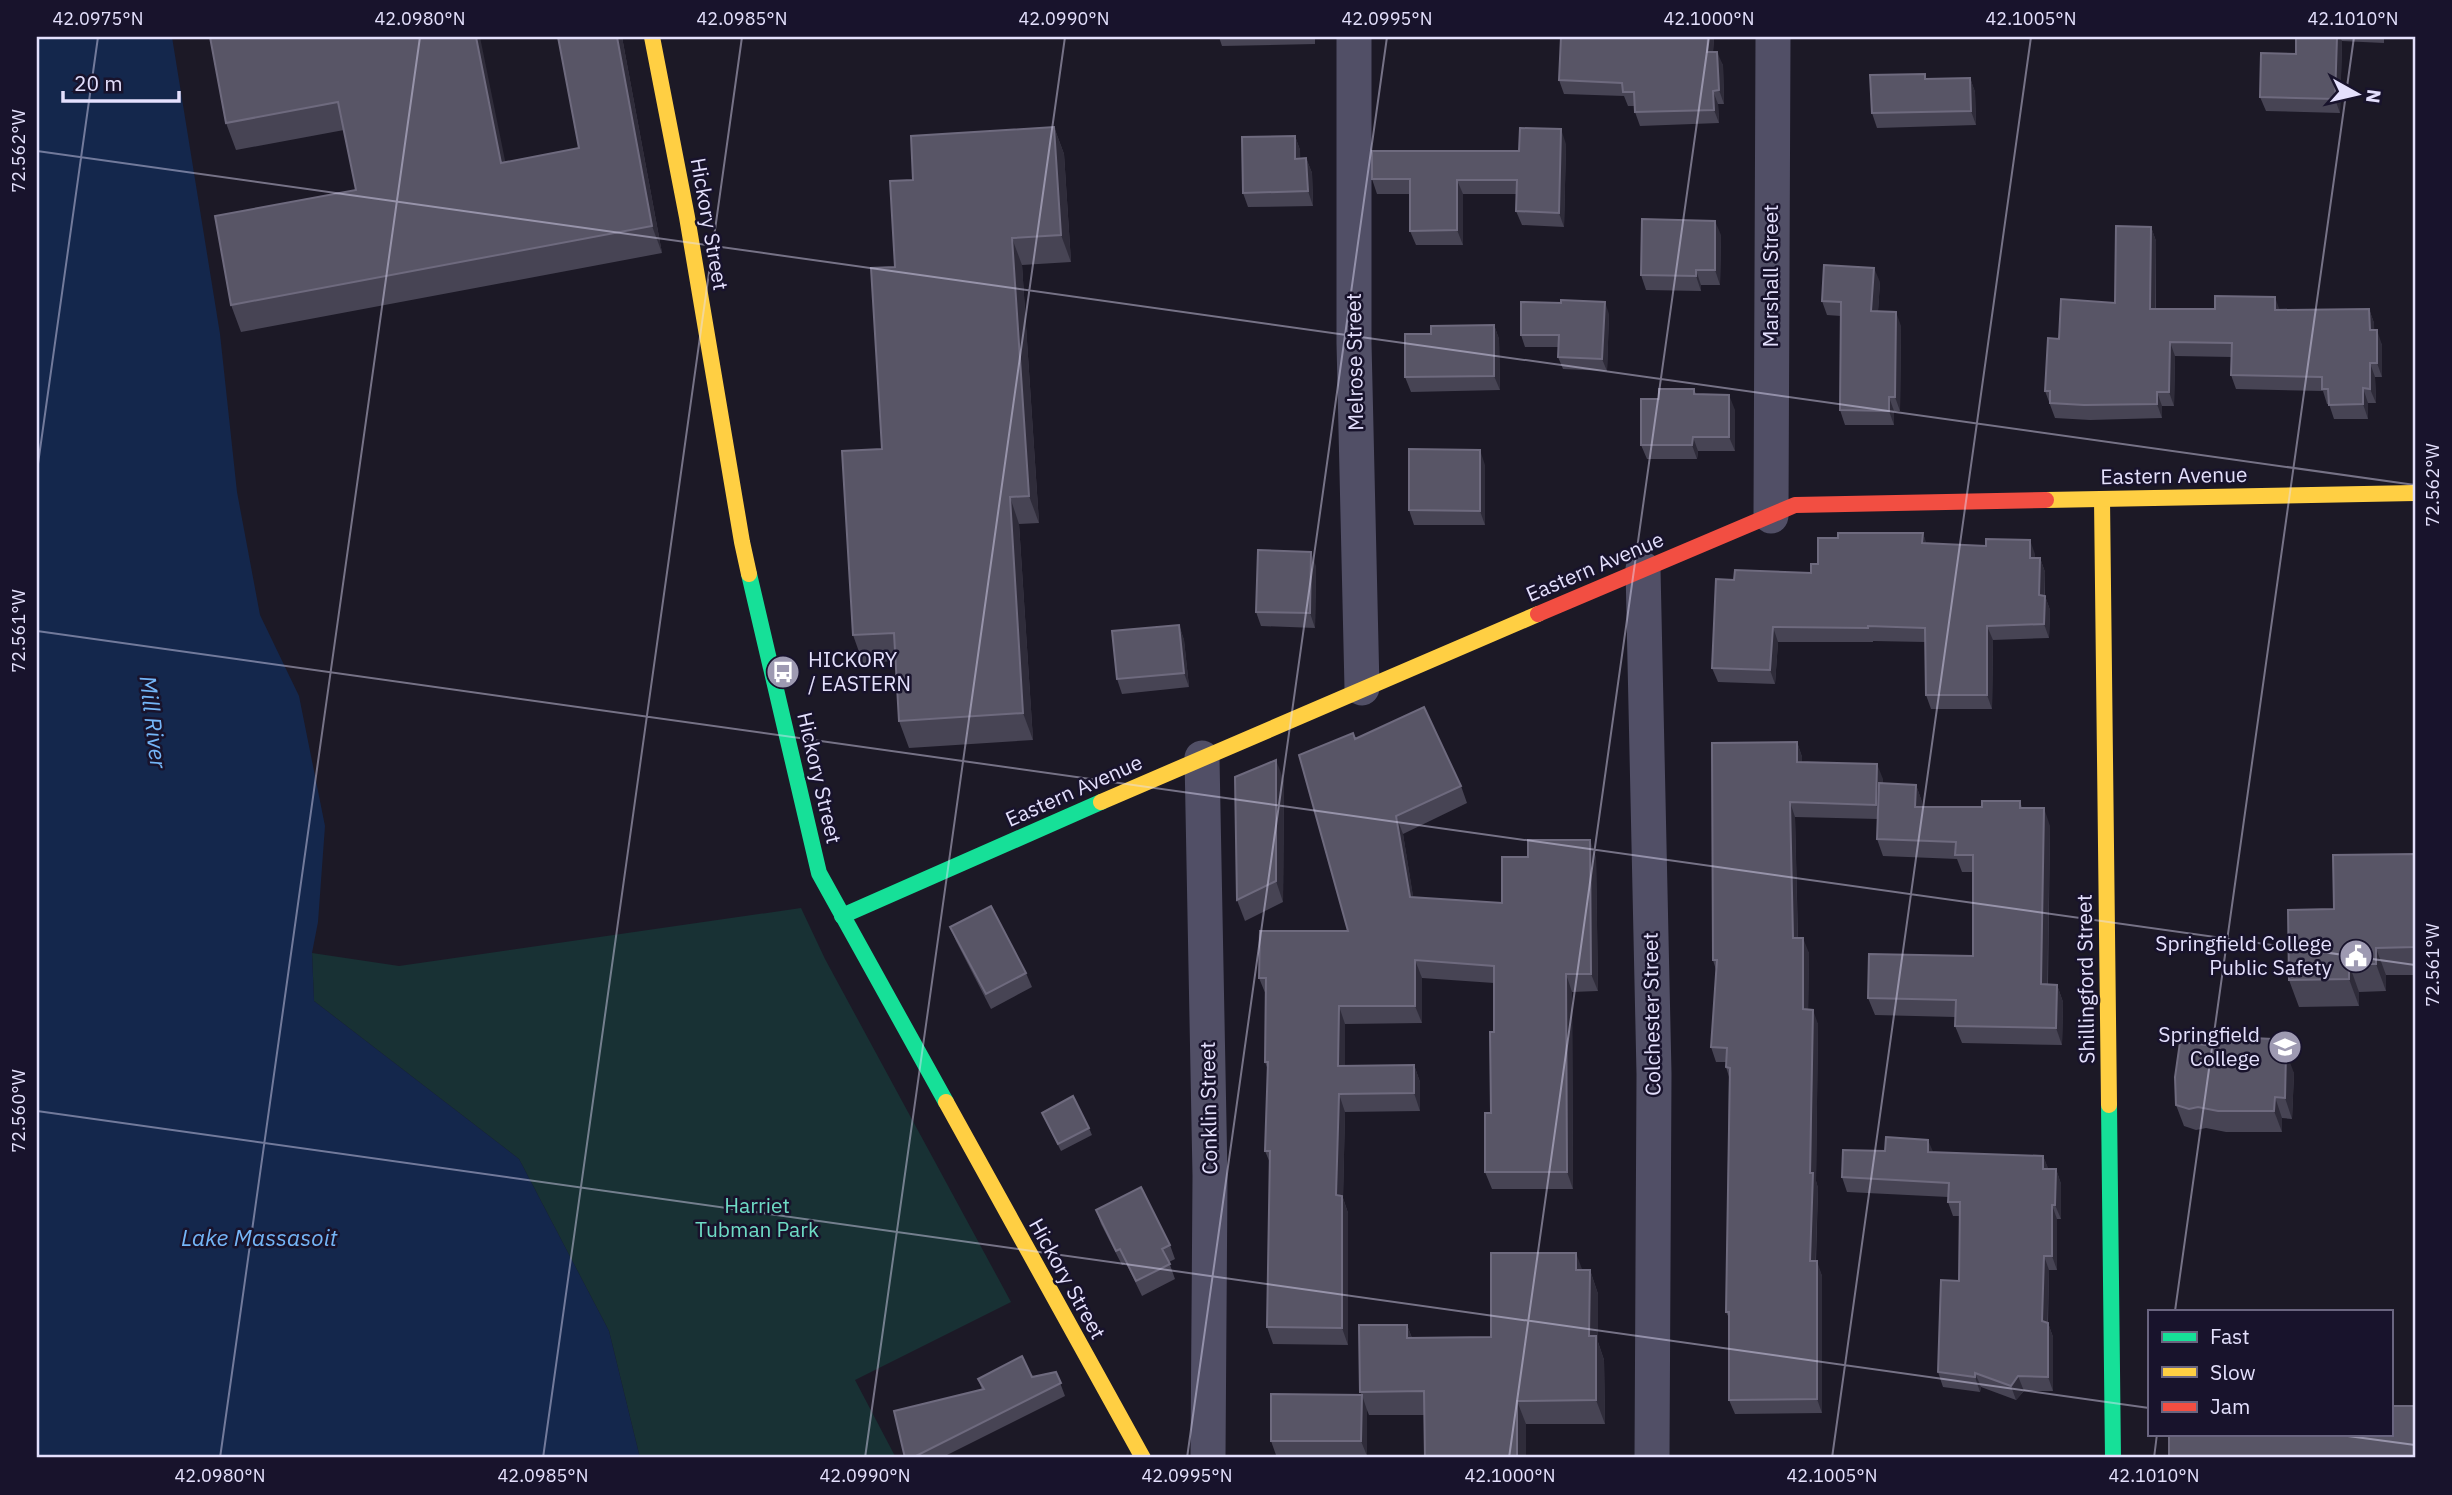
<svg xmlns="http://www.w3.org/2000/svg" width="2452" height="1495" font-family="'IBM Plex Sans',sans-serif">
<style>
.green{fill:#183134}
.water{fill:#14274c}
.lines{fill:none;stroke-linecap:round;stroke-linejoin:round}
.street{stroke:#514f66;stroke-width:35}
.fast{stroke:#16e098;stroke-width:16}
.slow{stroke:#ffcf43;stroke-width:16}
.jam{stroke:#f24e42;stroke-width:16}
.wall{fill:#474454}
.shaded-wall{fill:#2f2c3a}
.building{fill:#585566;stroke:#6e6a7e;stroke-width:2}
.ticks{fill:none;stroke:#e4e0fd;stroke-width:2;stroke-opacity:0.45}
.labels{text-anchor:middle;stroke-width:5;stroke-linejoin:round;paint-order:stroke}
.street-label{font-size:21px;fill:#e4e0fd;stroke:#18132c}
.poi-label{font-size:21px;fill:#e4e0fd;stroke:#18132c;text-anchor:end}
.park-label{font-size:21px;fill:#6edbc5;stroke:#18132c}
.water-label{font-size:23px;font-style:italic;fill:#74b5f7;stroke:#18132c}
.neatline{fill:none;stroke:#e4e0fd;stroke-width:2.5}
.ticks-label{font-size:18px;text-anchor:middle;fill:#e4e0fd}
</style>
<rect width="100%" height="100%" fill="#1c1926"/>
<polygon class="green" points="801,908 825,959 1011,1302 855,1380 896,1458 640,1458 609,1331 519,1159 314,1001 312,953 399,966"/>
<polygon class="water" points="37,37 172,37 220,334 237,492 260,615 299,696 325,826 318,922 312,953 314,1001 519,1159 609,1331 640,1458 37,1458"/>
<g class="lines">
<g class="street">
<polyline points="1354,37 1354,343 1362,688"/>
<polyline points="1771,516 1773,37"/>
<polyline points="1643,569 1654,1074 1652,1458"/>
<polyline points="1202,758 1210,1176 1208,1458"/>
</g>
<g class="fast">
<polyline points="749,574 819,873 946,1102"/>
<polyline points="842,916 1101,802"/>
<polyline points="2109,1105 2113,1458"/>
</g>
<g class="slow">
<polyline points="652,37 687,217 742,542 749,574"/>
<polyline points="2102,499 2109,1105"/>
<polyline points="2046,500 2415,493"/>
<polyline points="1101,802 1538,614"/>
<polyline points="946,1102 1143,1458"/>
</g>
<polyline class="jam" points="1538,614 1795,505 2046,500"/>
</g>
<g class="wall">
<polygon points="210,37 505,162 579,148 558,37 622,37 662,253 241,332 231,305 356,190 344,130 236,150 226,123"/>
<polygon points="1219,37 1315,37 1315,44 1222,46"/>
<polygon points="1561,37 1714,37 1713,52 1723,65 1724,104 1718,104 1719,123 1640,126 1635,112 1634,106 1628,106 1624,96 1564,94 1559,80"/>
<polygon points="2296,37 2384,37 2384,43 2342,41 2340,113 2266,111 2260,97 2296,54"/>
<polygon points="1970,78 1975,92 1976,125 1877,128 1872,113 1927,79"/>
<polygon points="1054,127 1064,154 1071,262 1022,265 1039,523 1019,524 1033,740 909,748 899,721 895,661 863,663 853,635 882,449 895,267 913,180"/>
<polygon points="1295,136 1300,150 1300,159 1306,158 1312,173 1313,206 1248,207 1243,193"/>
<polygon points="1566,144 1564,227 1522,225 1516,211 1517,194 1463,194 1463,245 1416,245 1410,231 1410,194 1377,194 1372,179 1519,151"/>
<polygon points="2151,227 2156,241 2156,309 2279,310 2369,309 2374,323 2374,330 2382,345 2382,377 2375,377 2376,403 2368,403 2368,419 2334,419 2329,404 2327,404 2323,391 2236,389 2231,375 2232,357 2175,356 2174,406 2162,406 2162,418 2090,420 2055,418 2045,391 2059,339 2115,303"/>
<polygon points="1721,235 1720,285 1701,285 1701,291 1646,290 1641,275"/>
<polygon points="1880,282 1878,311 1901,326 1900,411 1894,411 1894,425 1845,425 1840,410 1841,316 1827,315 1822,301"/>
<polygon points="1609,314 1607,371 1563,369 1558,357 1559,347 1525,347 1521,335"/>
<polygon points="1494,325 1499,339 1500,390 1411,392 1405,377 1431,334"/>
<polygon points="1694,389 1696,394 1735,410 1735,451 1698,451 1697,459 1647,459 1641,445 1659,399"/>
<polygon points="1485,465 1485,525 1414,525 1409,510"/>
<polygon points="1923,533 1926,544 2035,554 2035,558 2040,558 2045,572 2045,596 2050,610 2049,638 1993,640 1992,709 1931,709 1926,695 1925,642 1873,641 1873,642 1778,642 1775,684 1718,682 1712,668 1734,580 1811,573 1838,538"/>
<polygon points="1316,566 1315,628 1261,626 1256,612"/>
<polygon points="1179,625 1184,640 1189,687 1122,694 1117,679"/>
<polygon points="1355,739 1461,786 1467,803 1403,834 1413,897 1502,903 1596,857 1598,991 1572,992 1573,1189 1492,1189 1485,1172 1491,1113 1494,1032 1494,983 1422,978 1422,1023 1345,1024 1345,1065 1414,1065 1420,1082 1420,1111 1345,1112 1343,1198 1348,1213 1348,1345 1273,1344 1267,1327 1270,1163 1265,1151 1268,1070 1265,1062 1266,995 1259,978 1348,931"/>
<polygon points="1797,742 1802,757 1802,762 1883,779 1883,784 1916,785 1922,802 1922,807 1982,807 2020,801 2022,808 2050,826 2048,984 2057,985 2063,1002 2062,1045 1962,1043 1955,1026 1955,1017 1875,1015 1868,998 1973,956 1973,872 1962,872 1957,859 1883,856 1877,839 1878,819 1795,817 1798,938 1809,953 1808,1010 1818,1024 1816,1181 1818,1188 1816,1261 1822,1276 1822,1413 1735,1414 1729,1400 1729,1318 1726,1312 1729,1077 1726,1067 1726,1062 1716,1062 1711,1047 1716,970 1713,960"/>
<polygon points="1284,781 1283,902 1245,921 1237,900"/>
<polygon points="2415,854 2415,975 2386,975 2386,991 2359,992 2359,1006 2299,1007 2289,980 2334,909"/>
<polygon points="950,927 1026,973 1032,987 991,1009 956,941"/>
<polygon points="2272,1039 2277,1052 2294,1073 2292,1119 2282,1118 2282,1132 2226,1132 2206,1128 2196,1130 2184,1126 2176,1105 2205,1045"/>
<polygon points="1042,1113 1089,1128 1092,1135 1061,1151"/>
<polygon points="1933,1153 2043,1156 2048,1169 2056,1169 2061,1184 2061,1219 2057,1219 2057,1270 2049,1270 2048,1323 2053,1337 2053,1391 2024,1391 2016,1400 1981,1387 1980,1392 1943,1387 1938,1372 1959,1281 1959,1216 1953,1216 1948,1202 1948,1197 1847,1192 1842,1177"/>
<polygon points="1096,1210 1170,1245 1175,1259 1169,1262 1175,1279 1142,1296 1126,1263 1122,1265 1101,1224"/>
<polygon points="1582,1270 1590,1270 1598,1294 1598,1342 1604,1360 1605,1424 1526,1424 1526,1458 1425,1458 1425,1415 1369,1415 1367,1410 1367,1456 1276,1455 1271,1441 1362,1395 1360,1392 1407,1325 1412,1338 1491,1337"/>
<polygon points="1056,1372 1065,1396 941,1458 905,1458 982,1390 978,1379 1032,1377"/>
</g>
<g class="shaded-wall">
<polygon points="476,37 480,37 511,190 501,163"/>
<polygon points="617,37 622,37 662,253 652,226"/>
<polygon points="1708,37 1714,37 1712,66 1707,52"/>
<polygon points="2337,37 2340,37 2342,41 2340,113 2335,99"/>
<polygon points="1717,52 1723,65 1724,104 1719,90"/>
<polygon points="1970,78 1975,92 1976,125 1971,111"/>
<polygon points="1713,91 1718,104 1719,123 1714,110"/>
<polygon points="1054,127 1064,154 1071,262 1061,235"/>
<polygon points="1561,129 1566,144 1564,227 1559,213"/>
<polygon points="1295,136 1300,150 1301,173 1295,159"/>
<polygon points="1306,158 1312,173 1313,206 1308,191"/>
<polygon points="1457,180 1463,194 1463,245 1457,230"/>
<polygon points="1715,221 1721,235 1720,285 1715,270"/>
<polygon points="2151,227 2156,241 2155,323 2150,309"/>
<polygon points="1012,238 1022,265 1039,523 1029,496"/>
<polygon points="1874,268 1880,282 1877,326 1871,311"/>
<polygon points="1696,270 1701,285 1701,291 1696,276"/>
<polygon points="2275,297 2280,311 2275,310"/>
<polygon points="1605,302 1609,314 1607,371 1602,359"/>
<polygon points="2369,309 2374,323 2375,345 2370,330"/>
<polygon points="1896,312 1901,326 1900,411 1895,397"/>
<polygon points="1494,325 1499,339 1500,390 1494,376"/>
<polygon points="2377,330 2382,345 2382,377 2377,363"/>
<polygon points="2170,342 2175,356 2174,406 2169,392"/>
<polygon points="2370,363 2375,377 2376,403 2370,389"/>
<polygon points="2363,388 2368,403 2368,419 2363,404"/>
<polygon points="2157,392 2162,406 2162,418 2157,404"/>
<polygon points="1729,395 1735,410 1735,451 1729,437"/>
<polygon points="1889,397 1894,411 1894,425 1889,411"/>
<polygon points="1693,437 1698,451 1697,459 1692,445"/>
<polygon points="1480,450 1485,465 1485,525 1480,511"/>
<polygon points="1010,497 1019,524 1033,740 1023,713"/>
<polygon points="1923,533 1928,548 1922,543"/>
<polygon points="2030,540 2035,554 2035,573 2030,558"/>
<polygon points="1311,552 1316,566 1315,628 1310,613"/>
<polygon points="2040,558 2045,572 2044,610 2039,595"/>
<polygon points="2045,596 2050,610 2049,638 2044,624"/>
<polygon points="1179,625 1184,640 1189,687 1184,673"/>
<polygon points="1987,626 1993,640 1992,709 1987,695"/>
<polygon points="1773,627 1778,642 1775,684 1770,670"/>
<polygon points="1797,742 1802,757 1802,776 1797,762"/>
<polygon points="1276,760 1284,781 1283,902 1276,881"/>
<polygon points="1877,764 1883,779 1882,819 1876,805"/>
<polygon points="1916,785 1922,802 1921,824 1915,807"/>
<polygon points="1790,802 1795,817 1798,953 1793,938"/>
<polygon points="2044,808 2050,826 2047,1001 2041,984"/>
<polygon points="1396,816 1403,834 1416,914 1410,897"/>
<polygon points="1590,840 1596,857 1598,991 1591,974"/>
<polygon points="1803,938 1809,953 1808,1024 1803,1009"/>
<polygon points="2376,948 2386,975 2386,991 2376,964"/>
<polygon points="1415,960 1422,978 1422,1023 1415,1006"/>
<polygon points="2349,964 2359,992 2359,1006 2349,979"/>
<polygon points="1566,974 1572,992 1573,1189 1567,1172"/>
<polygon points="2057,985 2063,1002 2062,1045 2056,1028"/>
<polygon points="1339,1006 1345,1024 1345,1083 1338,1066"/>
<polygon points="1813,1010 1818,1024 1816,1181 1818,1188 1815,1275 1810,1261"/>
<polygon points="2272,1039 2280,1061 2271,1051"/>
<polygon points="2286,1052 2294,1073 2292,1119 2285,1098"/>
<polygon points="1414,1065 1420,1082 1420,1111 1414,1093"/>
<polygon points="1339,1094 1345,1112 1343,1198 1348,1213 1348,1345 1342,1328 1336,1195"/>
<polygon points="2275,1097 2282,1118 2282,1132 2274,1111"/>
<polygon points="1928,1140 1934,1154 1928,1152"/>
<polygon points="2043,1156 2049,1170 2043,1169"/>
<polygon points="2056,1169 2061,1184 2061,1219 2055,1205"/>
<polygon points="2052,1205 2057,1219 2057,1270 2052,1256"/>
<polygon points="1576,1253 1585,1277 1576,1270"/>
<polygon points="2044,1256 2049,1270 2047,1335 2042,1321"/>
<polygon points="1817,1261 1822,1276 1822,1413 1817,1399"/>
<polygon points="1590,1270 1598,1294 1598,1342 1604,1360 1605,1424 1596,1400 1589,1336"/>
<polygon points="2048,1323 2053,1337 2053,1391 2048,1377"/>
<polygon points="1407,1325 1416,1349 1407,1338"/>
<polygon points="1975,1373 1981,1387 1980,1392 1975,1377"/>
<polygon points="2018,1376 2024,1391 2016,1400 2011,1386"/>
<polygon points="1362,1395 1367,1410 1367,1456 1361,1441"/>
<polygon points="1517,1401 1526,1424 1526,1458 1517,1458"/>
</g>
<g class="building">
<polygon points="210,37 476,37 501,163 579,148 558,37 617,37 652,226 231,305 215,216 356,190 338,102 226,123"/>
<polygon points="1561,37 1708,37 1707,52 1717,52 1719,90 1713,91 1714,110 1635,112 1634,92 1623,92 1622,83 1559,80"/>
<polygon points="2296,37 2337,37 2335,99 2260,97 2261,53 2296,54"/>
<polygon points="1925,74 1925,79 1970,78 1971,111 1872,113 1870,75"/>
<polygon points="1054,127 1061,235 1012,238 1029,496 1010,497 1023,713 899,721 894,633 853,635 842,451 882,449 871,268 895,267 890,181 913,180 911,136"/>
<polygon points="1520,128 1561,129 1559,213 1516,211 1517,180 1457,180 1457,230 1410,231 1410,179 1372,179 1372,151 1519,151"/>
<polygon points="1295,136 1295,159 1306,158 1308,191 1243,193 1242,137"/>
<polygon points="1642,219 1715,221 1715,270 1696,270 1696,276 1641,275"/>
<polygon points="2116,226 2151,227 2150,309 2215,309 2215,296 2275,297 2275,310 2369,309 2370,330 2377,330 2377,363 2370,363 2370,389 2363,388 2363,404 2329,405 2328,389 2322,389 2322,377 2231,375 2232,343 2170,342 2169,392 2157,392 2157,404 2084,405 2050,403 2050,391 2045,391 2048,338 2059,339 2061,299 2115,303"/>
<polygon points="1824,265 1874,268 1871,311 1896,312 1895,397 1889,397 1889,411 1840,410 1841,302 1822,301"/>
<polygon points="1561,300 1605,302 1602,359 1558,357 1559,335 1521,335 1521,302 1561,303"/>
<polygon points="1494,325 1494,376 1405,377 1405,334 1431,334 1431,326"/>
<polygon points="1659,389 1694,389 1694,394 1729,395 1729,437 1693,437 1692,445 1641,445 1641,399 1659,399"/>
<polygon points="1409,449 1480,450 1480,511 1409,510"/>
<polygon points="1838,533 1923,533 1922,543 1986,546 1986,539 2030,540 2030,558 2040,558 2039,595 2045,596 2044,624 1987,626 1987,695 1926,695 1925,628 1868,626 1868,628 1773,627 1770,670 1712,668 1716,579 1734,580 1735,570 1811,573 1811,564 1818,564 1818,538 1838,538"/>
<polygon points="1258,550 1311,552 1310,613 1256,612"/>
<polygon points="1179,625 1184,673 1117,679 1112,631"/>
<polygon points="1424,707 1461,786 1396,816 1410,897 1502,903 1502,857 1528,857 1528,840 1590,840 1591,974 1566,974 1567,1172 1485,1172 1485,1113 1491,1113 1490,1032 1494,1032 1494,966 1415,960 1415,1006 1339,1006 1338,1066 1414,1065 1414,1093 1339,1094 1336,1195 1342,1196 1342,1328 1267,1327 1270,1151 1265,1151 1268,1062 1265,1062 1266,978 1259,978 1260,931 1348,931 1299,755 1353,733 1355,739"/>
<polygon points="1797,742 1797,762 1877,764 1876,805 1790,802 1793,938 1803,938 1803,1009 1813,1010 1810,1173 1813,1173 1810,1261 1817,1261 1817,1399 1729,1400 1729,1312 1726,1312 1730,1068 1726,1067 1727,1048 1711,1047 1717,960 1713,960 1712,743"/>
<polygon points="1276,760 1276,881 1237,900 1235,777"/>
<polygon points="1879,783 1916,785 1915,807 1982,807 1982,801 2020,801 2020,808 2044,808 2041,984 2057,985 2056,1028 1955,1026 1956,1000 1868,998 1869,954 1973,956 1973,855 1955,855 1956,842 1877,839"/>
<polygon points="2415,854 2415,947 2376,948 2376,964 2349,964 2349,979 2289,980 2288,910 2334,909 2333,855"/>
<polygon points="991,906 1026,973 986,994 950,927"/>
<polygon points="2233,1037 2272,1039 2271,1051 2286,1052 2285,1098 2275,1097 2274,1111 2218,1111 2198,1107 2189,1109 2176,1105 2175,1077 2180,1042 2205,1045"/>
<polygon points="1073,1096 1089,1128 1058,1144 1042,1113"/>
<polygon points="1886,1137 1928,1140 1928,1152 2043,1156 2043,1169 2056,1169 2055,1205 2052,1205 2052,1256 2044,1256 2042,1321 2048,1323 2048,1377 2018,1376 2011,1386 1975,1373 1975,1377 1938,1372 1941,1280 1959,1281 1960,1202 1948,1202 1949,1183 1842,1177 1843,1150 1885,1151"/>
<polygon points="1141,1187 1170,1245 1162,1249 1170,1264 1136,1281 1120,1249 1116,1251 1096,1210"/>
<polygon points="1491,1253 1576,1253 1576,1270 1590,1270 1589,1336 1596,1336 1596,1400 1517,1401 1517,1458 1425,1458 1424,1391 1360,1392 1359,1325 1407,1325 1407,1338 1491,1337"/>
<polygon points="1022,1356 1032,1377 1056,1372 1061,1383 912,1458 905,1458 894,1411 984,1389 978,1379"/>
<polygon points="1271,1394 1362,1395 1361,1441 1271,1441"/>
<polygon points="2391,1406 2415,1406 2415,1458 2169,1458 2169,1434 2391,1434"/>
</g>
<path class="ticks" d="M37 151 2415 485M37 471 98 37M37 631 2415 965M37 1111 2149 1408M2175 1311 2354 37M2333 1434 2415 1445M220 1458 420 37M543 1458 742 37M865 1458 1065 37M1187 1458 1387 37M1509 1458 1709 37M1832 1458 2031 37M2154 1458 2157 1434"/>
<defs>
<symbol id="bus-disc" viewBox="-11 -11 22 22"><circle r="9.5" fill="#9e9ab2" stroke="#18132c"/><path d="M-5-6H5V4H4V6H2V4H-2V6H-4V4H-5ZM-3.5-4V0h7V-4ZM-3.5 1.2v1.5H-2V1.2ZM2 1.2v1.5H3.5V1.2Z" fill="#fff"/></symbol>
<symbol id="civic-disc" viewBox="-11 -11 22 22"><circle r="9.5" fill="#9e9ab2" stroke="#18132c"/><path d="M-.6-6.5H3V-4.5H.6V-3L4-1V1h2V6H-6V1h2V-1L-.6-3ZM-1.2 2.5V6h2.4V2.5Z" fill="#fff"/></symbol>
<symbol id="university-disc" viewBox="-11 -11 22 22"><circle r="9.5" fill="#9e9ab2" stroke="#18132c"/><path d="M0-5L7-2L0 1L-7-2ZM-4 1L0 2.5L4 1V4Q0 6-4 4Z" fill="#fff"/></symbol>
</defs>
<g fill-rule="evenodd">
<use href="#bus-disc" x="764" y="653" width="38" height="38"/>
<use href="#civic-disc" x="2337" y="937" width="38" height="38"/>
<use href="#university-disc" x="2266" y="1028" width="38" height="38"/>
</g>
<g class="labels">
<g class="street-label">
<text transform="translate(709 224) rotate(80)" y="7">Hickory Street</text>
<text transform="translate(1771 276) rotate(-90)" y="7">Marshall Street</text>
<text transform="translate(1355 362) rotate(-91)" y="7">Melrose Street</text>
<text transform="translate(2174 476) rotate(-1)" y="7">Eastern Avenue</text>
<text transform="translate(1595 567) rotate(-23)" y="7">Eastern Avenue</text>
<text transform="translate(819 778) rotate(77)" y="7">Hickory Street</text>
<text transform="translate(1074 791) rotate(-24)" y="7">Eastern Avenue</text>
<text transform="translate(2086 979) rotate(-91)" y="7">Shillingford Street</text>
<text transform="translate(1652 1014) rotate(-91)" y="7">Colchester Street</text>
<text transform="translate(1209 1108) rotate(-91)" y="7">Conklin Street</text>
<text transform="translate(1067 1279) rotate(61)" y="7">Hickory Street</text>
</g>
<g class="poi-label">
<text x="808" y="667" text-anchor="start">HICKORY<tspan x="808" dy="24">/ EASTERN</tspan></text>
<text x="2332" y="951">Springfield College<tspan x="2332" dy="24">Public Safety</tspan></text>
<text x="2260" y="1042">Springfield<tspan x="2260" dy="24">College</tspan></text>
</g>
<g class="park-label">
<text x="757" y="1213">Harriet<tspan x="757" dy="24">Tubman Park</tspan></text>
</g>
<g class="water-label">
<text transform="translate(153 722) rotate(83)" y="8">Mill River</text>
<text x="259" y="1246">Lake Massasoit</text>
</g>
</g>
<rect width="2452" height="1495" fill="none" stroke="#18132c" stroke-width="77"/>
<rect x="2148" y="1310" width="245" height="126" fill="#18132c" stroke="#6a6580" stroke-width="2"/>
<rect x="2162" y="1332" width="35" height="10" fill="#16e098" stroke="#6a6580" stroke-width="2"/>
<text x="2210" y="1344" font-size="21" fill="#e4e0fd">Fast</text>
<rect x="2162" y="1367" width="35" height="10" fill="#ffcf43" stroke="#6a6580" stroke-width="2"/>
<text x="2210" y="1380" font-size="21" fill="#e4e0fd">Slow</text>
<rect x="2162" y="1402" width="35" height="10" fill="#f24e42" stroke="#6a6580" stroke-width="2"/>
<text x="2210" y="1414" font-size="21" fill="#e4e0fd">Jam</text>
<g transform="translate(2357 94) rotate(98)" stroke="#18132c" stroke-width="5" paint-order="stroke">
<path d="M0-5L12 26L0 18L-12 26Z" fill="#e4e0fd"/>
<text y="-10" font-size="19" font-weight="bold" text-anchor="middle" fill="#e4e0fd">N</text>
</g>
<path d="M63 91v10h116v-10" fill="none" stroke="#e4e0fd" stroke-width="3.5"/>
<text x="74" y="91" font-size="21" fill="#e4e0fd" stroke="#18132c" stroke-width="5" paint-order="stroke">20 m</text>
<rect x="38" y="38" width="2376" height="1418" class="neatline"/>
<g class="ticks-label">
<text x="98" y="25">42.0975°N</text>
<text x="420" y="25">42.0980°N</text>
<text x="742" y="25">42.0985°N</text>
<text x="1064" y="25">42.0990°N</text>
<text x="1387" y="25">42.0995°N</text>
<text x="1709" y="25">42.1000°N</text>
<text x="2031" y="25">42.1005°N</text>
<text x="2353" y="25">42.1010°N</text>
<text transform="translate(19 151) rotate(-90)" y="6">72.562°W</text>
<text transform="translate(2433 485) rotate(-90)" y="6">72.562°W</text>
<text transform="translate(19 631) rotate(-90)" y="6">72.561°W</text>
<text transform="translate(2433 965) rotate(-90)" y="6">72.561°W</text>
<text transform="translate(19 1111) rotate(-90)" y="6">72.560°W</text>
<text x="220" y="1482">42.0980°N</text>
<text x="543" y="1482">42.0985°N</text>
<text x="865" y="1482">42.0990°N</text>
<text x="1187" y="1482">42.0995°N</text>
<text x="1510" y="1482">42.1000°N</text>
<text x="1832" y="1482">42.1005°N</text>
<text x="2154" y="1482">42.1010°N</text>
</g>
</svg>
